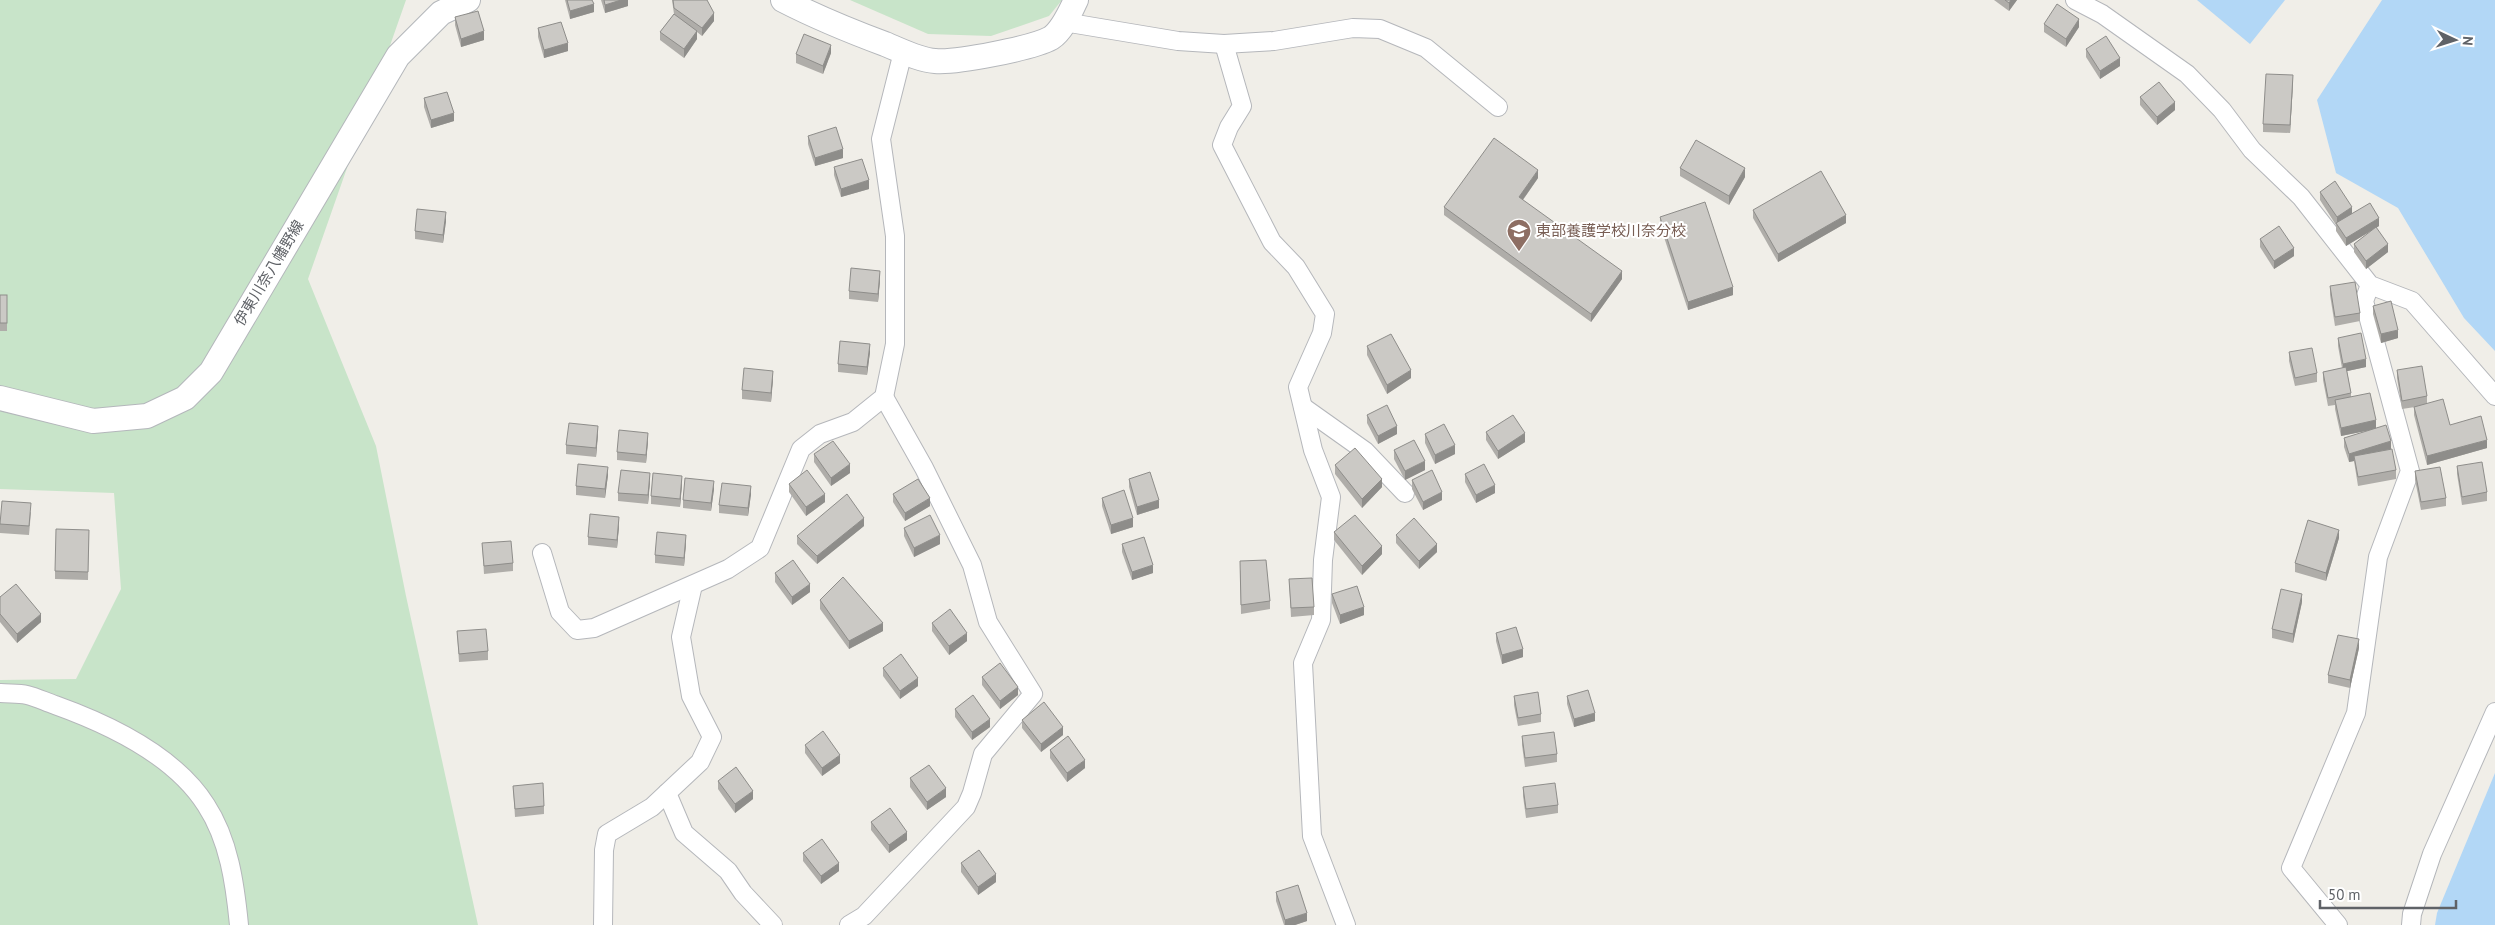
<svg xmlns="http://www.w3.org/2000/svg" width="2495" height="925" font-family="'PT Sans','Noto Sans JP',sans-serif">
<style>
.green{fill:#c8e4c9}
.water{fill:#b2d7f6}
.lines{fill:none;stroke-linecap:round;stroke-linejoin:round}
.street-casing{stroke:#b5b7bb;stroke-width:20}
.secondary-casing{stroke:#b4b7bb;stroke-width:26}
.street{stroke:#fff;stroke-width:18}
.secondary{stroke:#fff;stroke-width:24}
.wall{fill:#afada9}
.shaded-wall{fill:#8e8d8a}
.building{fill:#cbc9c5;stroke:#8e8d8a}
.labels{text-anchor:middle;stroke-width:4;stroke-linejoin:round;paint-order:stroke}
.education-label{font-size:15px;fill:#785e54;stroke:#fff;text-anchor:start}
.street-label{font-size:15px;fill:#5f6267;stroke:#fff}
</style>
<rect width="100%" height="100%" fill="#f0eee8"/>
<g class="green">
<polygon points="0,0 406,0 308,279 376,446 406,596 478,925 0,925 0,680 76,679 121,589 114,493 0,489"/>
<polygon points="850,0 1062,0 1049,16 991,36 928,34"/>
</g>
<g class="water">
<polygon points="2197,0 2285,0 2250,44"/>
<polygon points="2382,0 2495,0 2495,351 2464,318 2398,208 2336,173 2317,100"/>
<polygon points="2495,773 2495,925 2435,925 2437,913"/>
</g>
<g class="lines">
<defs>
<g id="street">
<polyline points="2075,0 2102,14 2187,74 2222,110 2252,150 2301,197 2370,285 2412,301 2495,396"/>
<polyline points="1064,22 1178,41 1224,44 1274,41 1353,28 1380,29 1426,48 1498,107"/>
<polyline points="1224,44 1242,106 1229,127 1222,145 1272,242 1296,267 1325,314 1322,333 1298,387 1313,450 1331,497 1323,560 1321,620 1303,663 1312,836 1346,925"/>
<polyline points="1303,407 1365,451 1405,493"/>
<polyline points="542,553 560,612 577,630 594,628 728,569 760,548 801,449 820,434 853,422 884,397 895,344 895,236 881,139 903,52"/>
<path d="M0 693C9 694 18 693 27 695 36 697 46 702 55 705 108 724 175 756 206 805 229 840 235 884 239 925"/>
<polyline points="667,793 684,833 728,871 743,893 773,925"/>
<polyline points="603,925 604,850 607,834 652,807 700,762 712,737 691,696 681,637 693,585"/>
<polyline points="849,925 864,916 966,807 972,793 983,754 1033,694 988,622 972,565 924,468 884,397"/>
<polyline points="2338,925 2291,868 2356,713 2378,557 2410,471 2364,301 2370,285"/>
<polyline points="2411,925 2412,914 2432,854 2495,712"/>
</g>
<g id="secondary">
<path d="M783 0C816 17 850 31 885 44 900 50 919 60 935 61 956 63 1033 48 1051 38 1063 30 1070 12 1076 0"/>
<polyline points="0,398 93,421 147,416 185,398 211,372 398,56 441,13 468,0"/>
</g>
</defs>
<use href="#street" class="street-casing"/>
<use href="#secondary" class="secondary-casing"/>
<use href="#street" class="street"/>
<use href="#secondary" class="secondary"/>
</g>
<g class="wall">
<polygon points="565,0 592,0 594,12 570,19"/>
<polygon points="601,0 628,0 628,6 605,13"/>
<polygon points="672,0 707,0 714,21 702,36 697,32 697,39 684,58 660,40 660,32 674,14"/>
<polygon points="1994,0 2017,0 2009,11"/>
<polygon points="455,17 484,40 461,47 455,25"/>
<polygon points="2044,24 2079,27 2066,47 2044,32"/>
<polygon points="538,28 568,51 544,58 538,37"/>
<polygon points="2086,49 2120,66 2100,79 2086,57"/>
<polygon points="831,53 823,74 796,63 796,54"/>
<polygon points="2293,83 2290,133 2263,132 2263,124"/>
<polygon points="2140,97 2175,110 2157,125 2140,105"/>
<polygon points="424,98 454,121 431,128 424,107"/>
<polygon points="808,136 843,158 815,166 808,144"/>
<polygon points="834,167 869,189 841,197 834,175"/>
<polygon points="1680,168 1745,177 1729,205 1680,176"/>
<polygon points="1538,178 1523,200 1622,279 1591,322 1444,215 1444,207"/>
<polygon points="2320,192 2352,213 2379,226 2376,228 2388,252 2366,269 2354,252 2354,244 2374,229 2346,246 2336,231 2336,225 2320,200"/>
<polygon points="1753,210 1846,223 1778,262 1753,218"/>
<polygon points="1660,217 1733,295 1688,310 1660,225"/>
<polygon points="446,221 443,243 415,239 415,231"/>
<polygon points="2260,239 2294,256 2274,269 2260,247"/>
<polygon points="880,280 878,302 849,299 849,291"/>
<polygon points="2330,286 2360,313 2360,321 2335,326 2330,295"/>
<rect x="0" y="295" width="7" height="36"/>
<polygon points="2373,306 2398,338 2381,343 2373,314"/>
<polygon points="2338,338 2366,367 2347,371 2351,393 2351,397 2391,449 2396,470 2396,479 2358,486 2354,461 2349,462 2344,447 2344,438 2374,429 2341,436 2335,409 2335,405 2328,406 2323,380 2323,372 2342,368 2338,346"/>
<polygon points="1367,346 1411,378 1387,394 1367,355"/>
<polygon points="870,352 867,375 838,372 838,364"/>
<polygon points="2289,352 2317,373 2317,382 2295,386 2289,361"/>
<polygon points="2397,370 2427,396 2427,403 2450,425 2487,448 2427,465 2414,415 2414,407 2415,407 2402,409 2397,378"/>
<polygon points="773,379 771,402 742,399 742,390"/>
<polygon points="1367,415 1397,434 1378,444 1367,423"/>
<polygon points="1486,432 1525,442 1498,459 1486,440"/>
<polygon points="598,434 596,457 566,454 566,445"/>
<polygon points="1425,434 1455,454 1435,464 1425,443"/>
<polygon points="648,441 646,463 617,460 617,452"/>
<polygon points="1394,450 1425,470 1405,480 1394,459"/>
<polygon points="814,454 850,473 831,486 814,462"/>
<polygon points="1335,465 1382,487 1362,508 1335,474"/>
<polygon points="2457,466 2487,492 2487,501 2462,505 2457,474"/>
<polygon points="2415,471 2446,498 2446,506 2421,510 2415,480"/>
<polygon points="1465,474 1495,493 1476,503 1465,482"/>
<polygon points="608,475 605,498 576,495 576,486"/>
<polygon points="1129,479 1159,508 1137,515 1129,487"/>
<polygon points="1412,480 1442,500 1423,510 1412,489"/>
<polygon points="650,481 648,504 618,501 618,493"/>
<polygon points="682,484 680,507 651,504 651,496"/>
<polygon points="789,484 825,502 806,516 789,492"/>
<polygon points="714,489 711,511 683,508 683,500"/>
<polygon points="751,494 748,516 719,513 719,505"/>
<polygon points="893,494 930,506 905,521 893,502"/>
<polygon points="1102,498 1133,527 1111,534 1102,506"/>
<polygon points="31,512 29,535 0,533 0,524"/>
<polygon points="619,526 617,548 588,545 588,537"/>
<polygon points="864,526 817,564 797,544 797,536"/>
<polygon points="904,528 940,544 914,557 904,536"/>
<polygon points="89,530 88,580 55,579 55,571"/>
<polygon points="1334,532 1382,554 1362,575 1334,540"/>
<polygon points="1396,535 1437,552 1419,569 1396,543"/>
<polygon points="2339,538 2326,581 2295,572 2295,563"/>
<polygon points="482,543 513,563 513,571 484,574"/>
<polygon points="686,543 684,566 655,563 655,555"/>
<polygon points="1122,544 1153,573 1132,580 1122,552"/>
<polygon points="1240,570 1270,601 1270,609 1241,614"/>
<polygon points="775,573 810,592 792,605 775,582"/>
<polygon points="1289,579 1314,607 1314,615 1291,617"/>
<polygon points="1332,594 1364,615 1340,624 1332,603"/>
<polygon points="0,597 41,622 17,643 0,622"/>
<polygon points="820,600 883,631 849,649 820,609"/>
<polygon points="2302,602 2293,643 2272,638 2272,629"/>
<polygon points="932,623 967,641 949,655 932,631"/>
<polygon points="457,631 488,651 488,660 459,662"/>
<polygon points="1496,633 1523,657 1502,664 1496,641"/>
<polygon points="2359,648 2350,688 2328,683 2328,675"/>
<polygon points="883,668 918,686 900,699 883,676"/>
<polygon points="982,677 1018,695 1000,709 982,685"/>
<polygon points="1514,696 1541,714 1541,722 1518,726 1514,705"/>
<polygon points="1567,696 1595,721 1574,727 1567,704"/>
<polygon points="955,709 990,727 972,740 955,717"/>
<polygon points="1022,720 1063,735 1041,752 1022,728"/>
<polygon points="1522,736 1557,754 1557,762 1525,767 1522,745"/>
<polygon points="805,745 840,763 822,776 805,753"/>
<polygon points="1050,750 1085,768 1067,782 1050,758"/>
<polygon points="910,778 946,797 927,810 910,787"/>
<polygon points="718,781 753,799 735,813 718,789"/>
<polygon points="513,786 544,806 544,814 515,817"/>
<polygon points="1523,787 1558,805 1558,813 1526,818 1523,796"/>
<polygon points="871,822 907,840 889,853 871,830"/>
<polygon points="803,853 839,871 821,884 803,861"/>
<polygon points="961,863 996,882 978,895 961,872"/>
<polygon points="1276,892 1307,921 1295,925 1284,925 1276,901"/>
</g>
<g class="shaded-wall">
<polygon points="621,0 628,0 628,6 605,13 605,5"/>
<polygon points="2011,0 2017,0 2009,11 2009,3"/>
<polygon points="594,4 594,12 570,19 570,11"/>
<polygon points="714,13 714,21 702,36 702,28"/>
<polygon points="2079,19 2079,27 2066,47 2066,39"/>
<polygon points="484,31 484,40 461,47 461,39"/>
<polygon points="697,31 697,39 684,58 684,49"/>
<polygon points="568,43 568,51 544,58 544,50"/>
<polygon points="831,45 831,53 823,74 823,66"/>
<polygon points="2120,58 2120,66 2100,79 2100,71"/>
<polygon points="2293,75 2293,83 2290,133 2290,125"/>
<polygon points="2175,102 2175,110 2157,125 2157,117"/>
<polygon points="454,113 454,121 431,128 431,120"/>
<polygon points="843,149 843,158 815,166 815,158"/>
<polygon points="1745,168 1745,177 1729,205 1729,196"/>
<polygon points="1538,170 1538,178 1519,205 1519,197"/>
<polygon points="869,180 869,189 841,197 841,189"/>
<polygon points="2352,207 2352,215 2337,224 2337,217"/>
<polygon points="446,212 446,221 443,243 443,235"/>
<polygon points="1846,215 1846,223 1778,262 1778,254"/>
<polygon points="2379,218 2379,226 2346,246 2346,238"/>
<polygon points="2388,244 2388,252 2366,269 2366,261"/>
<polygon points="2294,248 2294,256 2274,269 2274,261"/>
<polygon points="880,271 880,280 878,302 878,294"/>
<polygon points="1622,271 1622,279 1591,322 1591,314"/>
<polygon points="1733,287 1733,295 1688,310 1688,302"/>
<polygon points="2398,330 2398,338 2381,343 2381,334"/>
<polygon points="870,344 870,352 867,375 867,367"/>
<polygon points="2366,359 2366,367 2343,372 2343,364"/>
<polygon points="1411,370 1411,378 1387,394 1387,385"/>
<polygon points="773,371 773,379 771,402 771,393"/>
<polygon points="2376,420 2376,429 2341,436 2341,428"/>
<polygon points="598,426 598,434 596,457 596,448"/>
<polygon points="1397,426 1397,434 1378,444 1378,436"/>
<polygon points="648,433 648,441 646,463 646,455"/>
<polygon points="1525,433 1525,442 1498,459 1498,451"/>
<polygon points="2487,440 2487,448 2427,465 2427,456"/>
<polygon points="2391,441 2391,449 2354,456 2354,461 2349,462 2349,454"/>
<polygon points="1455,445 1455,454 1435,464 1435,455"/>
<polygon points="1425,461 1425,470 1405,480 1405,471"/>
<polygon points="850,464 850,473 831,486 831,478"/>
<polygon points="608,467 608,475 605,498 605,489"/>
<polygon points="650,473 650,481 648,504 648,495"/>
<polygon points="682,476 682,484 680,507 680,499"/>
<polygon points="1382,479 1382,487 1362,508 1362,499"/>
<polygon points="714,481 714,489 711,511 711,503"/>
<polygon points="1495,485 1495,493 1476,503 1476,495"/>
<polygon points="751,486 751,494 748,516 748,508"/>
<polygon points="1442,492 1442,500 1423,510 1423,502"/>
<polygon points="825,494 825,502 806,516 806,507"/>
<polygon points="930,498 930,506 905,521 905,513"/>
<polygon points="1159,500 1159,508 1137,515 1137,507"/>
<polygon points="619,517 619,526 617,548 617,540"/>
<polygon points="864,518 864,526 817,564 817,556"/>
<polygon points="1133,518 1133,527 1111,534 1111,525"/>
<polygon points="2339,530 2339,538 2326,581 2326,573"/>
<polygon points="686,535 686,543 684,566 684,558"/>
<polygon points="940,535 940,544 914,557 914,548"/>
<polygon points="1437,544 1437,552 1419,569 1419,561"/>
<polygon points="1382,546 1382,554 1362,575 1362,566"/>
<polygon points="1153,565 1153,573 1132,580 1132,572"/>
<polygon points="810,584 810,592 792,605 792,597"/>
<polygon points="2302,594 2302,602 2293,643 2293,634"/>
<polygon points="1364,607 1364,615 1340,624 1340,615"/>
<polygon points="41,614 41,622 17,643 17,634"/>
<polygon points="883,623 883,631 849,649 849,641"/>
<polygon points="967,633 967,641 949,655 949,646"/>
<polygon points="2359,639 2359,648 2350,688 2350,680"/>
<polygon points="1523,649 1523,657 1502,664 1502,655"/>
<polygon points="918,678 918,686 900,699 900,691"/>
<polygon points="1018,687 1018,695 1000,709 1000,701"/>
<polygon points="1595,713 1595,721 1574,727 1574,719"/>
<polygon points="990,719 990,727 972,740 972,732"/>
<polygon points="1063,727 1063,735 1041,752 1041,744"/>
<polygon points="840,755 840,763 822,776 822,768"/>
<polygon points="1085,760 1085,768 1067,782 1067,773"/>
<polygon points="946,788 946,797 927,810 927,802"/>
<polygon points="753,791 753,799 735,813 735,804"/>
<polygon points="907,832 907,840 889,853 889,845"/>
<polygon points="839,863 839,871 821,884 821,876"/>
<polygon points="996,874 996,882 978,895 978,887"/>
<polygon points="1307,913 1307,921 1295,925 1285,925 1285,920"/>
</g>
<g class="building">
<polygon points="567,0 592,0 594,4 570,11"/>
<polygon points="604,0 621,0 605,5"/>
<polygon points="673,0 707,0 714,13 702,28 674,8"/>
<polygon points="2005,0 2011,0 2009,3"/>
<polygon points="2057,4 2079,19 2066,39 2044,24"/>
<polygon points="478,11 484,31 461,39 455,17"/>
<polygon points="674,14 697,31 684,49 660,32"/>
<polygon points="561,22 568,43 544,50 538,28"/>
<polygon points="804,34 831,45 823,66 796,54"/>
<polygon points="2106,36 2120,58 2100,71 2086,49"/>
<polygon points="2266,74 2293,75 2290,125 2263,124"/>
<polygon points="2159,82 2175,102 2157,117 2140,97"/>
<polygon points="447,92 454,113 431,120 424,98"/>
<polygon points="836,127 843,149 815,158 808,136"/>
<polygon points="1494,138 1538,170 1519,197 1622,271 1591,314 1444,207"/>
<polygon points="1696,140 1745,168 1729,196 1680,168"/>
<polygon points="862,159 869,180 841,189 834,167"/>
<polygon points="1821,171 1846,215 1778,254 1753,210"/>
<polygon points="2335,181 2352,207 2337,217 2320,192"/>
<polygon points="1705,202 1733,287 1688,302 1660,217"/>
<polygon points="2370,203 2379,218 2346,238 2336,223"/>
<polygon points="417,209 446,212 443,235 415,231"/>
<polygon points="2279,226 2294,248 2274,261 2260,239"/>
<polygon points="2376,227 2388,244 2366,261 2354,244"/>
<polygon points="851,268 880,271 878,294 849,291"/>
<polygon points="2355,282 2360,313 2335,317 2330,286"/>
<rect x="0" y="295" width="7" height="28"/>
<polygon points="2391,301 2398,330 2381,334 2373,306"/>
<polygon points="2361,333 2366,359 2343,364 2338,338"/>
<polygon points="1391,334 1411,370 1387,385 1367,346"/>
<polygon points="840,341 870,344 867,367 838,364"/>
<polygon points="2312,348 2317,373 2295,378 2289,352"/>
<polygon points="2422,366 2427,396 2402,401 2397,370"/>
<polygon points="2346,367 2351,393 2328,398 2323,372"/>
<polygon points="744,368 773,371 771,393 742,390"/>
<polygon points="2370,393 2376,420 2341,428 2335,400"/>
<polygon points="2443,399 2450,425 2481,416 2487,440 2427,456 2414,407"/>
<polygon points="1387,405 1397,426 1378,436 1367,415"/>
<polygon points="1513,415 1525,433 1498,451 1486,432"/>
<polygon points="569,423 598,426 596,448 566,445"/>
<polygon points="1444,424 1455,445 1435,455 1425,434"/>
<polygon points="2386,425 2391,441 2349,454 2344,438"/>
<polygon points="619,430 648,433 646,455 617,452"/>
<polygon points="1414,440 1425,461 1405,471 1394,450"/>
<polygon points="833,441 850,464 831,478 814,454"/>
<polygon points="1355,448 1382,479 1362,499 1335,465"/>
<polygon points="2392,449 2396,470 2358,477 2354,456"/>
<polygon points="2482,462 2487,492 2462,497 2457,466"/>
<polygon points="578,464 608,467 605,489 576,486"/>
<polygon points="1484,464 1495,485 1476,495 1465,474"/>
<polygon points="2440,467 2446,498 2421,502 2415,471"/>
<polygon points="621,470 650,473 648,495 618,493"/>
<polygon points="807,470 825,494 806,507 789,484"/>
<polygon points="1432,470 1442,492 1423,502 1412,480"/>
<polygon points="1150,472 1159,500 1137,507 1129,479"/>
<polygon points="653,473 682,476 680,499 651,496"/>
<polygon points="685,478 714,481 711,503 683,500"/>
<polygon points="918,479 930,498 905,513 893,494"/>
<polygon points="722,483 751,486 748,508 719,505"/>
<polygon points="1124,490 1133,518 1111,525 1102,498"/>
<polygon points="847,494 864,518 817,556 797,536"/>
<polygon points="2,501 31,503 29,526 0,524"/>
<polygon points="590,514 619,517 617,540 588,537"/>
<polygon points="930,515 940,535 914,548 904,528"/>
<polygon points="1355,515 1382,546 1362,566 1334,532"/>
<polygon points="1414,518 1437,544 1419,561 1396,535"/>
<polygon points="2308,520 2339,530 2326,573 2295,563"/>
<polygon points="56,529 89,530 88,572 55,571"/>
<polygon points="657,532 686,535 684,558 655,555"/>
<polygon points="1144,537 1153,565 1132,572 1122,544"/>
<polygon points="511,541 513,563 484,566 482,543"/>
<polygon points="793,560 810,584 792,597 775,573"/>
<polygon points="1266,560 1270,601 1241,605 1240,561"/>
<polygon points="843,577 883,623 849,641 820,600"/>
<polygon points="1312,578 1314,607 1291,608 1289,579"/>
<polygon points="16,584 41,614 17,634 0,614 0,597"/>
<polygon points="1357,586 1364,607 1340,615 1332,594"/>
<polygon points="2281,589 2302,594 2293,634 2272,629"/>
<polygon points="950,609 967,633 949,646 932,623"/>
<polygon points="1516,627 1523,649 1502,655 1496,633"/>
<polygon points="486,629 488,651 459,654 457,631"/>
<polygon points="2338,635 2359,639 2350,680 2328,675"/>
<polygon points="901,654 918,678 900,691 883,668"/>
<polygon points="1000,663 1018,687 1000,701 982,677"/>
<polygon points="1588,690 1595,713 1574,719 1567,696"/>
<polygon points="1538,692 1541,714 1518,718 1514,696"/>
<polygon points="973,695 990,719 972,732 955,709"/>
<polygon points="1044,702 1063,727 1041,744 1022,720"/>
<polygon points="823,731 840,755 822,768 805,745"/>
<polygon points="1554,732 1557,754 1525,758 1522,736"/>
<polygon points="1068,736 1085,760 1067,773 1050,750"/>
<polygon points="929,765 946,788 927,802 910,778"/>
<polygon points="736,767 753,791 735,804 718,781"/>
<polygon points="543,783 544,806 515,809 513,786"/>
<polygon points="1555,783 1558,805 1526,809 1523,787"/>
<polygon points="890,808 907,832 889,845 871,822"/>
<polygon points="822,839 839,863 821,876 803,853"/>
<polygon points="979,850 996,874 978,887 961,863"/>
<polygon points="1298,885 1307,913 1285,920 1276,892"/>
</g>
<defs>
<symbol id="school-pin" viewBox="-11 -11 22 30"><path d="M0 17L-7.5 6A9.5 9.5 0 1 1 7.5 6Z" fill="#8d6e63" stroke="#fff"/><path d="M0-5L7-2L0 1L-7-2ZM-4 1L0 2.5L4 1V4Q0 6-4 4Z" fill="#fff"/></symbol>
</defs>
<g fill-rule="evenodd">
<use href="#school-pin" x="1505" y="217" width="28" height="38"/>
</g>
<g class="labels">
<g class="education-label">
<text x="1536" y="236">東部養護学校川奈分校</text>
</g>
<g class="street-label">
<text transform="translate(269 273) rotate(-59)" y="5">伊東川奈八幡野線</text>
</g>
</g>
<g transform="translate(2455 40) rotate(94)" stroke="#ffffff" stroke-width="4" paint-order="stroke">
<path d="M0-4L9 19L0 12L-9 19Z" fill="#5f6267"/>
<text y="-8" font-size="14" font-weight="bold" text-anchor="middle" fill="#5f6267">N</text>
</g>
<path d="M2320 900v8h136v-8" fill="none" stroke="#5f6267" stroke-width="2.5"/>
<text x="2328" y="900" font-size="15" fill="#5f6267" stroke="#ffffff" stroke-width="4" paint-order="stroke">50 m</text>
</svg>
